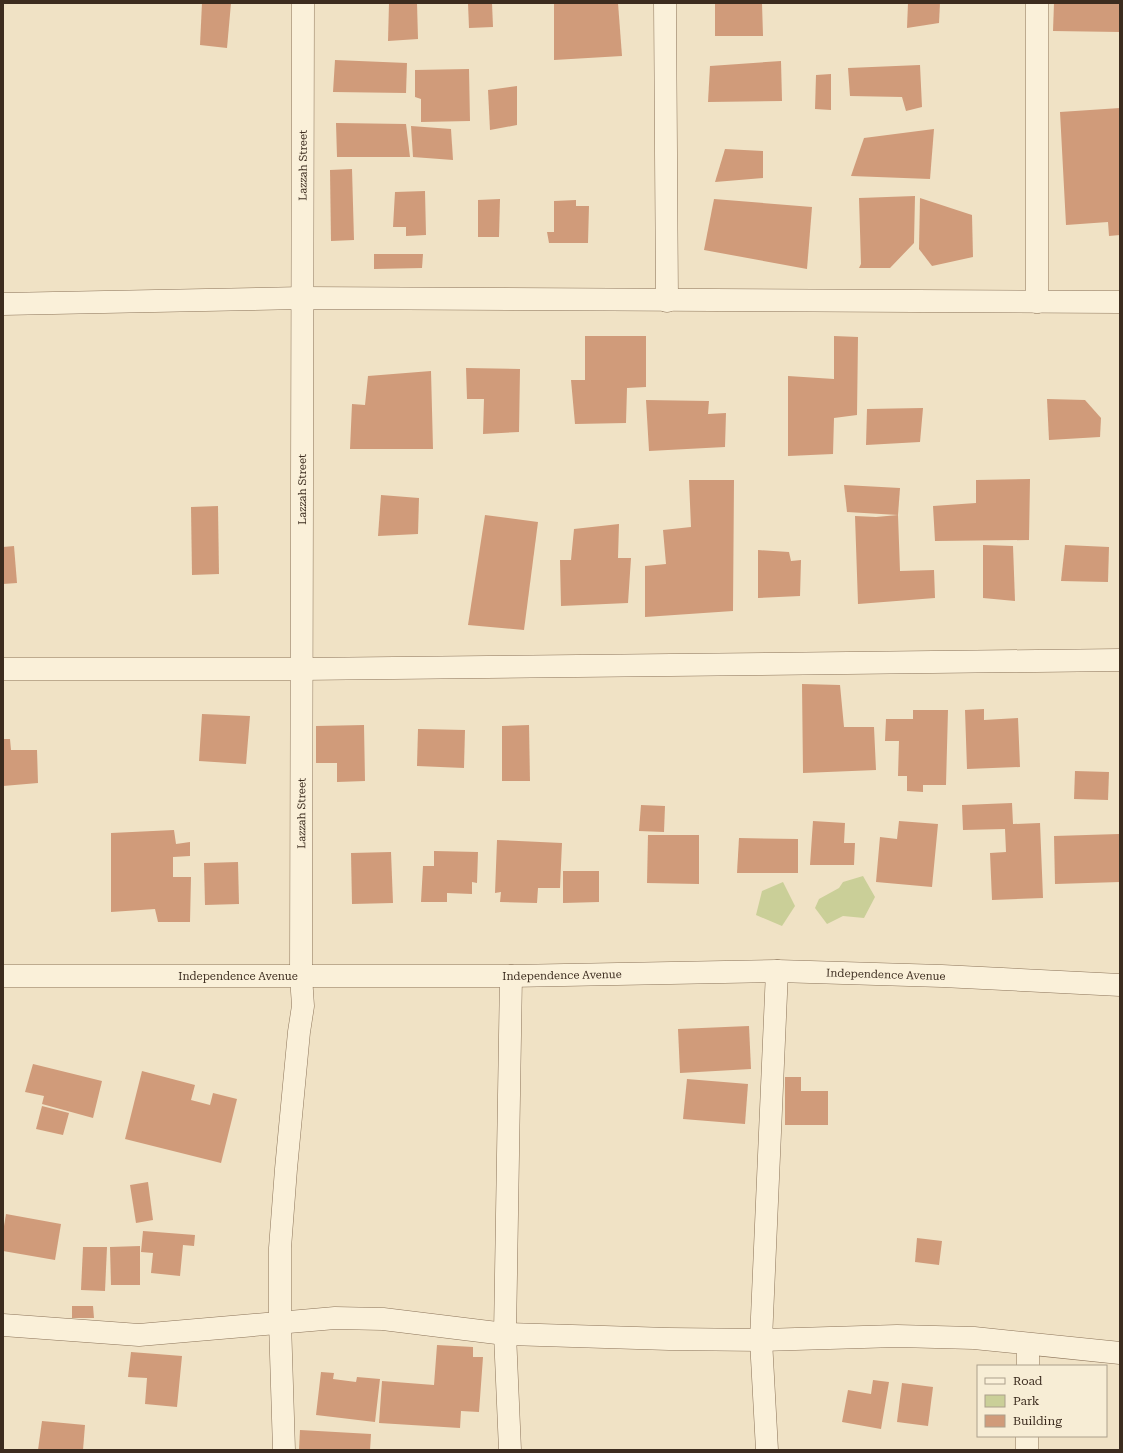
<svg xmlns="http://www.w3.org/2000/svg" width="1123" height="1453" font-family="'Roboto Serif',serif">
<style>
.green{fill:#cacf98}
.building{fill:#d09b7a}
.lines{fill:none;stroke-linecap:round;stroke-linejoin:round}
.minor-casing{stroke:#8c745a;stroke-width:23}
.minor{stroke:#faf0d9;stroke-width:22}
.labels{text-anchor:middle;stroke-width:3.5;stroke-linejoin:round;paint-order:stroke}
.street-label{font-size:11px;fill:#3c2c1f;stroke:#f7edd5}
</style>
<rect width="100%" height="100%" fill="#f0e2c5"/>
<g class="green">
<polygon points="863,876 875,897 864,918 843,916 827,924 815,908 819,899 839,888 843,882"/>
<polygon points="783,882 795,906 782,926 756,915 762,891"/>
</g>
<g class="building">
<polygon points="202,3 231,3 227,48 200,45"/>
<polygon points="389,3 417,3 418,39 388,41"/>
<polygon points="468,3 492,3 493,27 469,28"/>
<polygon points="554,3 618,3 622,56 554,60"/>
<polygon points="715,3 762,3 763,36 715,36"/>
<polygon points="908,3 940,3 939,23 907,28"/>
<polygon points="1054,3 1120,3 1120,32 1053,31"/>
<polygon points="335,60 407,63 406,93 333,92"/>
<polygon points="781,61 782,101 708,102 710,66"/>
<polygon points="920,65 922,107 906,111 902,97 850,96 848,68"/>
<polygon points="469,69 470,121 421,122 421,99 415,97 415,70"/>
<polygon points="831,74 831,110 815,109 816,75"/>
<polygon points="517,86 517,125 490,130 488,90"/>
<polygon points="1120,108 1120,235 1109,236 1108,222 1066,225 1060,112"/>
<polygon points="336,123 406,124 410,157 337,157"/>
<polygon points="411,126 451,129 453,160 413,157"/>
<polygon points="934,129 930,179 851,176 864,138"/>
<polygon points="725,149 763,151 763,178 715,182"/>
<polygon points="352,169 354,240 331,241 330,170"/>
<polygon points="425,191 426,235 406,236 406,227 393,227 395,192"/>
<polygon points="915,196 914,243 890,268 859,268 861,264 859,198"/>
<polygon points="920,198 972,215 973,257 932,266 919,249"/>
<polygon points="500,199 499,237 478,237 478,200"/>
<polygon points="714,199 812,207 807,269 704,250"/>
<polygon points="576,200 576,206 589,206 588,243 549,243 547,232 554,232 554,201"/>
<polygon points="374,254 423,254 422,268 374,269"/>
<polygon points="585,336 646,336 646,387 627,388 626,423 575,424 571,380 585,380"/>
<polygon points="834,336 858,337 857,415 834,418 833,454 788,456 788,376 834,379"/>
<polygon points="466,368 520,369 519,432 483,434 484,399 467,399"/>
<polygon points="431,371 433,449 350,449 352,404 365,405 368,376"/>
<polygon points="1047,399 1085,400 1101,418 1100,437 1049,440"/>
<polygon points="646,400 709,401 708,414 726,413 725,447 649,451"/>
<polygon points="923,408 920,442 866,445 867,409"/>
<polygon points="1030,479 1029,540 935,541 933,506 976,503 976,480"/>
<polygon points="689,480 734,480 733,611 645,617 645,566 666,564 663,530 691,527"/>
<polygon points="844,485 900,488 898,515 847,512"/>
<polygon points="381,495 419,498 418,534 378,536"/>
<polygon points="218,506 219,574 192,575 191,507"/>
<polygon points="485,515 538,522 524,630 468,625"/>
<polygon points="898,515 900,571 934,570 935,598 858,604 855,516 876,517"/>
<polygon points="619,524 618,558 631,558 628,603 561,606 560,560 571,560 574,529"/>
<polygon points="983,545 1013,546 1015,601 983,598"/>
<polygon points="1065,545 1109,547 1108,582 1061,581"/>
<polygon points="14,546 17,583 3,584 3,547"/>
<polygon points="758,550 789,552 791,561 801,560 800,596 758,598"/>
<polygon points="802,684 840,685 844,727 874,727 876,770 803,773"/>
<polygon points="984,709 984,720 1018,718 1020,767 967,769 965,710"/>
<polygon points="913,710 948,710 946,785 923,785 923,792 907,791 907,776 898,776 899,741 885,741 886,719 913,719"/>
<polygon points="202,714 250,716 246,764 199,761"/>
<polygon points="364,725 365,781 337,782 337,763 316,763 316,726"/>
<polygon points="529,725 530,781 502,781 502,726"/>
<polygon points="418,729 465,730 464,768 417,766"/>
<polygon points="3,739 10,739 11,750 37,750 38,783 3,786"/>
<polygon points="1075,771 1109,772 1108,800 1074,799"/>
<polygon points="1012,803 1013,824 1040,823 1043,898 992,900 990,853 1006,852 1005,829 963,830 962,805"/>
<polygon points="641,805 665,806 664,832 639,831"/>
<polygon points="813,821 845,823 844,843 855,843 854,865 810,865"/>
<polygon points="899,821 938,824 932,887 876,882 880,837 897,839"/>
<polygon points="174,830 176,844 190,842 190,856 173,857 173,877 191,877 190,922 158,922 155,909 111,912 111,833"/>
<polygon points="1119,834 1120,882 1055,884 1054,836"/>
<polygon points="648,835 699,835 699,884 647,883"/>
<polygon points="739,838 798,839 798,873 737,873"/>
<polygon points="497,840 562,843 560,888 538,888 537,903 500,902 501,892 495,893"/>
<polygon points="434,851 478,852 477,883 472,882 472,894 447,893 447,902 421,902 423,866 434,866"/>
<polygon points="391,852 393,903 352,904 351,853"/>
<polygon points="238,862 239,904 205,905 204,863"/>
<polygon points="563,871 599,871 599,902 563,903"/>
<polygon points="749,1026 751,1069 680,1073 678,1029"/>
<polygon points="33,1064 102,1081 93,1118 42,1104 44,1096 25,1092"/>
<polygon points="142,1071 195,1085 191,1100 210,1105 213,1093 237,1099 221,1163 125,1139"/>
<polygon points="785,1077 801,1077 801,1091 828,1091 828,1125 785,1125"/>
<polygon points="687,1079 748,1084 745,1124 683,1119"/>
<polygon points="42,1106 69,1113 63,1135 36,1129"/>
<polygon points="148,1182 153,1220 136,1223 130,1185"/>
<polygon points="6,1214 61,1224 55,1260 3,1251 3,1232"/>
<polygon points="143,1231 195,1235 194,1246 183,1245 180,1276 151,1273 153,1253 141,1252"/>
<polygon points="917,1238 942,1241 939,1265 915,1262"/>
<polygon points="140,1246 140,1285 111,1285 110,1247"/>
<polygon points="83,1247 107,1247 105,1291 81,1290"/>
<polygon points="72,1306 93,1306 94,1318 72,1318"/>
<polygon points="437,1345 473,1347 473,1357 483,1357 479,1412 461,1411 460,1428 379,1423 382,1381 434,1385"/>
<polygon points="131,1352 182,1356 177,1407 145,1404 147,1378 128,1377"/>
<polygon points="321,1372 334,1373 333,1379 356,1382 357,1377 380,1379 375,1422 316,1415"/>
<polygon points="873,1380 889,1382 881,1429 842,1422 848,1390 871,1394"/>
<polygon points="902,1383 933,1387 928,1426 897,1422"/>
<polygon points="42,1421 85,1425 83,1450 38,1450"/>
<polygon points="300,1430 371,1434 370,1450 299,1450"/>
</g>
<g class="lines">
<defs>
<g id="minor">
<polyline points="665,3 667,301"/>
<polyline points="1037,3 1037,302"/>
<polyline points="3,304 302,298 1120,302"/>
<polyline points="3,669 301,669 1120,660"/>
<path id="s1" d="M3 976H511L777 971 942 976 1120 985"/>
<polyline points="3,1325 139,1335 335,1318 383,1319 505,1334 669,1339 761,1340 897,1336 974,1338 1120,1353"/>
<polyline points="1028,1366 1028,1345"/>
<path id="s2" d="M284 1450 280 1322V1248L286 1169 299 1032 303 1006 301 976 303 3"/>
<polyline points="510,1450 505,1334 511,976"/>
<polyline points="767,1450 761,1340 777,971"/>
<polyline points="1027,1450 1027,1436"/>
</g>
</defs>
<use href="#minor" class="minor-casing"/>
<use href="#minor" class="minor"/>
</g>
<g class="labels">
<g class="street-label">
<text dy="4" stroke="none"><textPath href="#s2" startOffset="1286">Lazzah Street</textPath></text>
<text dy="4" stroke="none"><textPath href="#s2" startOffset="962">Lazzah Street</textPath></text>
<text dy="4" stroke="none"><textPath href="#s2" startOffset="638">Lazzah Street</textPath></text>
<text dy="4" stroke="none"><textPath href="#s1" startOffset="883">Independence Avenue</textPath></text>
<text dy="4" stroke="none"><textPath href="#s1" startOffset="559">Independence Avenue</textPath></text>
<text dy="4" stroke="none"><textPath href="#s1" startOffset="235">Independence Avenue</textPath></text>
</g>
</g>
<rect width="1123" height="1453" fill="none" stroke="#3c2c1f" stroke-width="8"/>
<rect x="977" y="1365" width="130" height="72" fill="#f7edd5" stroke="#aca08c"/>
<rect x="985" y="1378" width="20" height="6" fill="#faf0d9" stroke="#aca08c"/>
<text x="1013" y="1385" font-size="12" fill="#3c2c1f">Road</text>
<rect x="985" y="1395" width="20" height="12" fill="#cacf98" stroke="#aca08c"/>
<text x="1013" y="1405" font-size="12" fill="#3c2c1f">Park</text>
<rect x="985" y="1415" width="20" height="12" fill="#d09b7a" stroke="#aca08c"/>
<text x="1013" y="1425" font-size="12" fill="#3c2c1f">Building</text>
</svg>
